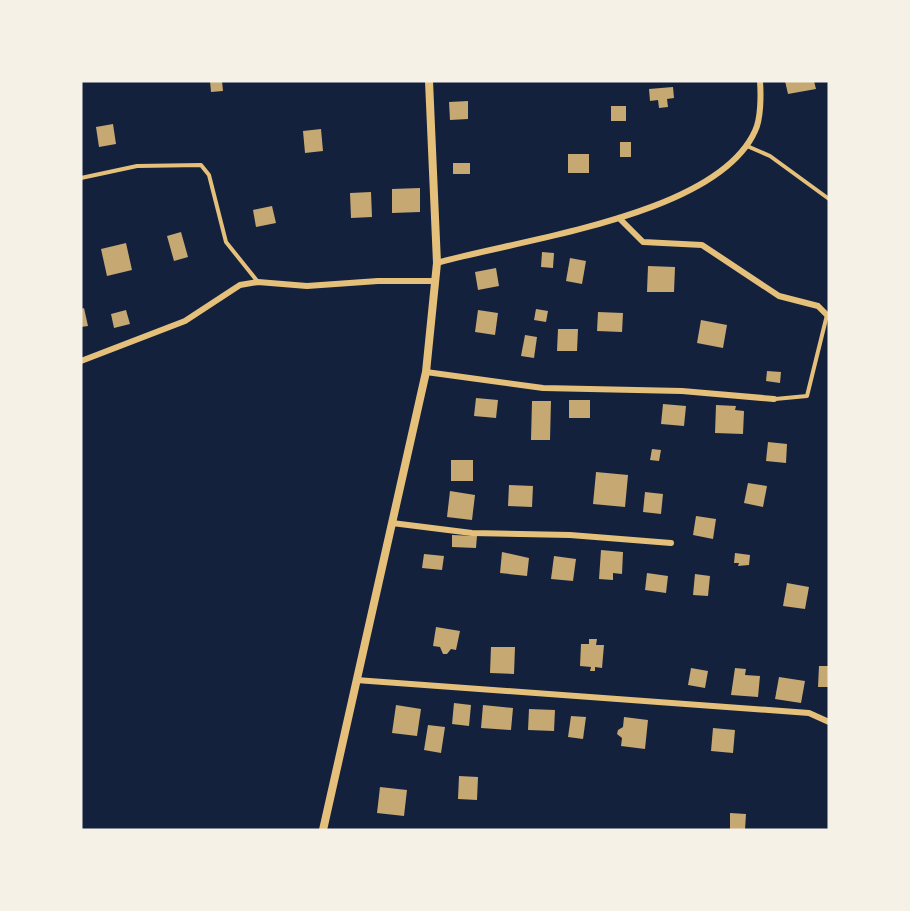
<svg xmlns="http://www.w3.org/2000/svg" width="910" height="911" font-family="Ubuntu,sans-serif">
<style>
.building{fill:#c6a872}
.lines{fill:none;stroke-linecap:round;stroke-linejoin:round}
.service{stroke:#e5c07b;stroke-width:4}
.minor{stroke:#e5c07b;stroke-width:6}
.tertiary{stroke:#e5c07b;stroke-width:8}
</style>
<rect width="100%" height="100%" fill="#14213d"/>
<g class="building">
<polygon points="210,81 222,81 223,91 211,92"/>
<polygon points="785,81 814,81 816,89 788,94"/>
<polygon points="673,87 674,98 667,99 668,107 659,108 658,100 650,101 649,89"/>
<polygon points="468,101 468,119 450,120 449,102"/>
<rect x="611" y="106" width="15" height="15"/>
<polygon points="113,124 116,144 99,147 96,127"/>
<polygon points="321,129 323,151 305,153 303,131"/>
<rect x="620" y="142" width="11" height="15"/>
<rect x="568" y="154" width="21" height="19"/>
<rect x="453" y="163" width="17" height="11"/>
<polygon points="420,188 420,212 392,213 392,189"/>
<polygon points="371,192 372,217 351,218 350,193"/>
<polygon points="272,206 276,223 256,227 253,210"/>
<polygon points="181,232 188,257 174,261 167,236"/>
<polygon points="126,243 132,270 107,276 101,249"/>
<polygon points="542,252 554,253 553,268 541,267"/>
<polygon points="570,258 586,261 582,284 566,281"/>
<polygon points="648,266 675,267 674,292 647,292"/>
<polygon points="496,268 499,286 478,290 475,272"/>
<polygon points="84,308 88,326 81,327 81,309"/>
<polygon points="536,309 548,311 546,322 534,320"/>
<polygon points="126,310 130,324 114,328 111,314"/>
<polygon points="478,310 498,313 495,335 475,332"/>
<polygon points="598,312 623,313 622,332 597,331"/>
<polygon points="701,320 727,325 723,348 697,343"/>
<polygon points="558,329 578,329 577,351 557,351"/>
<polygon points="525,335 537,337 534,358 521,356"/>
<polygon points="767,371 781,372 780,383 766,381"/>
<polygon points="476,398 498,400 496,418 474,416"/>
<rect x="569" y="400" width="21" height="18"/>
<polygon points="532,401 551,401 550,440 531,440"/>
<polygon points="663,404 686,406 684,426 661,424"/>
<polygon points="716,405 736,406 735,410 744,411 743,434 715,433"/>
<polygon points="768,442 787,444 786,463 766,461"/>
<polygon points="652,449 661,450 659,461 650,460"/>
<rect x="451" y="460" width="22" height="21"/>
<polygon points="596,472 628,475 625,507 593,504"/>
<polygon points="748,483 767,486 763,507 744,503"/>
<polygon points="509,485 533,486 532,507 508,506"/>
<polygon points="450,491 475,495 472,520 447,517"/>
<polygon points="645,492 663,494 661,514 643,512"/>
<polygon points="696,516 716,519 713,539 693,535"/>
<polygon points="452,535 477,536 476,548 452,547"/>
<polygon points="601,550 623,552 622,574 613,573 613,580 599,579"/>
<polygon points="502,552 529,558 527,576 500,573"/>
<polygon points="735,553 750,555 749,565 738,566 739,563 734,563"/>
<polygon points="424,554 444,556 442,570 422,568"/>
<polygon points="554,556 576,559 573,581 551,579"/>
<polygon points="647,573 668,576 666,593 645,590"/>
<polygon points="695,574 710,576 708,596 693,595"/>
<polygon points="787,583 809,587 805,609 783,606"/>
<polygon points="436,627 460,631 456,650 451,649 447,654 443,654 440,647 433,646"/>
<polygon points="589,639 597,639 596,645 604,645 602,668 595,667 595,671 590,671 591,667 580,666 581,644 589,644"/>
<polygon points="491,647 515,647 514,674 490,673"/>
<polygon points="819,666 829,666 829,687 818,687"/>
<polygon points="691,668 708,671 705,688 688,685"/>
<polygon points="735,668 746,669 745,675 760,676 758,697 731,695"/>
<polygon points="779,677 805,681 801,703 775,699"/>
<polygon points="454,703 471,705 469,726 452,724"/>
<polygon points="396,705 421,709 417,736 392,733"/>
<polygon points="483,705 513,708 511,730 481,728"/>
<polygon points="529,709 555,710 554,731 528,730"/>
<polygon points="571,716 586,717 583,739 568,737"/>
<polygon points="624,717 648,720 645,749 621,746 622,738 617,734 618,730 623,727"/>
<polygon points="428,725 445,727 441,753 424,750"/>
<polygon points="713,728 735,730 733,753 711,751"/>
<polygon points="459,776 478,777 477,800 458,799"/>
<polygon points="380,787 407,790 404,816 377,813"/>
<polygon points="730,813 746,814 745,830 730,830"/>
</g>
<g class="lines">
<g class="service">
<polyline points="747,146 770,156 829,199"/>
<polyline points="81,178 137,166 201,165 209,175 226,242 258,282"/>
<polyline points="775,399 807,396 827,315"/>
</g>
<g class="minor">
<polyline points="619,218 643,242 702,245 779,296 818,306 827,315"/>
<path d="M437 263C520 239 717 216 755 131 761 119 761 95 760 81"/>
<polyline points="81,361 185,321 240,285 258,282 307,286 378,281 436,281"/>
<polyline points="426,372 543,388 682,391 774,399"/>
<polyline points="392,523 472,533 570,535 671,543"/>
<polyline points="356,680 809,713 829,722"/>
</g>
<polyline class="tertiary" points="323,830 426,372 437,263 429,81"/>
</g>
<rect width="910" height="911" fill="none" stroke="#f6f1e7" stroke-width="165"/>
</svg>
